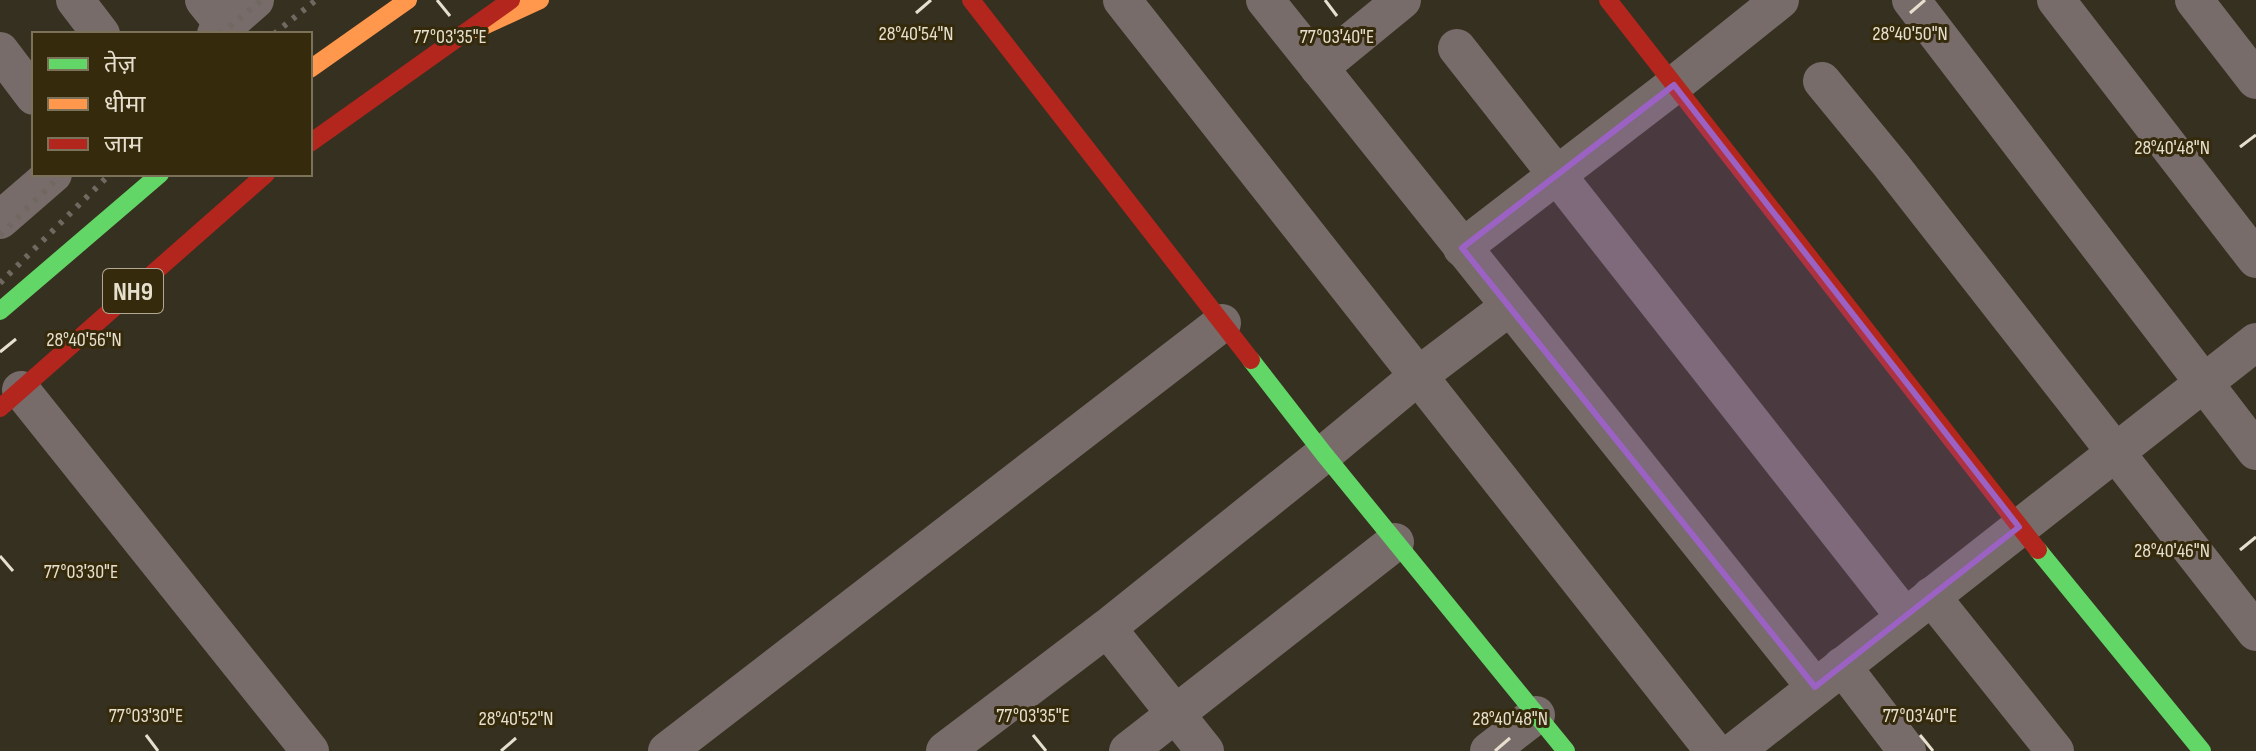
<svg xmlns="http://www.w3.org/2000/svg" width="2256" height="751" font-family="'Sofia Sans Condensed','Noto Sans Devanagari',sans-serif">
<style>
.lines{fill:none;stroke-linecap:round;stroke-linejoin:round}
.street{stroke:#776c69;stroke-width:38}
.fast{stroke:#63d668;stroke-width:18}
.slow{stroke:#ff974d;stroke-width:18}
.jam{stroke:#b3261e;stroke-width:18}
.rail{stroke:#716961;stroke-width:6;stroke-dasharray:4 8;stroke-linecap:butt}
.marked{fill:#9b62c4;fill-opacity:0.2;stroke:#9b62c4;stroke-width:6;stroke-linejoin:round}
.ticks{fill:none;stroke:#e6dfce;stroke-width:3}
.labels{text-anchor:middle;stroke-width:6;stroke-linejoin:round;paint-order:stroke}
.shield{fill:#352a0b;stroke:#b1a994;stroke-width:2}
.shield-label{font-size:26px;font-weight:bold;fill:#e6dfce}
.ticks-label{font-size:20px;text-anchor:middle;fill:#e6dfce;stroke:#352a0b;stroke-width:6;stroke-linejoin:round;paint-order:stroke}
</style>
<rect width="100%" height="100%" fill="#363020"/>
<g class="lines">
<g class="street">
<polyline points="75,0 101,34"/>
<polyline points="204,0 225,26"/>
<polyline points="1122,0 1714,751"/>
<polyline points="1265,0 1815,687"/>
<polyline points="1911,0 2256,451"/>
<polyline points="2056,0 2256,259"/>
<polyline points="2194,0 2256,80"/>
<polyline points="216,34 255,0"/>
<polyline points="1457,48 1905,617"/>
<polyline points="0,51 34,96"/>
<polyline points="1319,68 1402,0"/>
<polyline points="1822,81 1891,165 2256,632"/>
<polyline points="0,220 53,174"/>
<polyline points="1462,248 1674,85 1780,0"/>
<polyline points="21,390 310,751"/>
<polyline points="1931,596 2055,751"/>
<polyline points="1107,628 1205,751"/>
<polyline points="1842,666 1907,751"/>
<polyline points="667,751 1222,323"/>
<polyline points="945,751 1107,628 1324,454 1418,376 1509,307"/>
<polyline points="1128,751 1395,542"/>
<polyline points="1489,751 1536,715"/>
<polyline points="1735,751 2256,342"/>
</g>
<g class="fast">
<polyline points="0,311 160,174"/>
<polyline points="1251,360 1324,454 1566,751"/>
<polyline points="2038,550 2202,751"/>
</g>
<g class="slow">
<polyline points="477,29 540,0"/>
<polyline points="310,69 408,0"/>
</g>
<g class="jam">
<polyline points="971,0 1251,360"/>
<polyline points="1608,0 2038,550"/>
<polyline points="310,143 511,0"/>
<polyline points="0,408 266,174"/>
</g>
<g class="rail">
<polyline points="220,34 262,0"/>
<polyline points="274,34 316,0"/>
<polyline points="0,235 62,174"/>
<polyline points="0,283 110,174"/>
</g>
</g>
<path class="marked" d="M1674 85 2019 527 1815 687 1462 248Z"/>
<path class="ticks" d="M437 0 450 16M1325 0 1337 16M916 13 931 0M1910 13 1925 0M2240 147 2256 135M0 352 16 339M2240 550 2256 537M0 556 13 571M146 735 158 751M1033 735 1046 751M1920 735 1933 751M501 751 516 738M1495 751 1510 738"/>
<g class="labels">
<rect class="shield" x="103" y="269" width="60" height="44" rx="6"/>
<g class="shield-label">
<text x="133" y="300">NH9</text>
</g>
</g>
<g class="ticks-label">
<text x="916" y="40">28°40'54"N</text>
<text x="1910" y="40">28°40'50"N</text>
<text x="450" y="43">77°03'35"E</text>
<text x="1337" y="43">77°03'40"E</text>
<text x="2172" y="154">28°40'48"N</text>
<text x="84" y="346">28°40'56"N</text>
<text x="2172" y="557">28°40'46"N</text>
<text x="81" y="578">77°03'30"E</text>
<text x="146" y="722">77°03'30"E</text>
<text x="1033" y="722">77°03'35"E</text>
<text x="1920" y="722">77°03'40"E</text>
<text x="516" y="725">28°40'52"N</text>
<text x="1510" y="725">28°40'48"N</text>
</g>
<rect x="32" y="32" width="280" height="144" fill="#352a0b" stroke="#7c7259" stroke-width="2"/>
<rect x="48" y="58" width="40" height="12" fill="#63d668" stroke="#7c7259" stroke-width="2"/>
<text x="104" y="72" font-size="24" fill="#e6dfce">तेज़</text>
<rect x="48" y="98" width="40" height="12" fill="#ff974d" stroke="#7c7259" stroke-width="2"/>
<text x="104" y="112" font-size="24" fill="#e6dfce">धीमा</text>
<rect x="48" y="138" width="40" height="12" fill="#b3261e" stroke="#7c7259" stroke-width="2"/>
<text x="104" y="152" font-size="24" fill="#e6dfce">जाम</text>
</svg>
